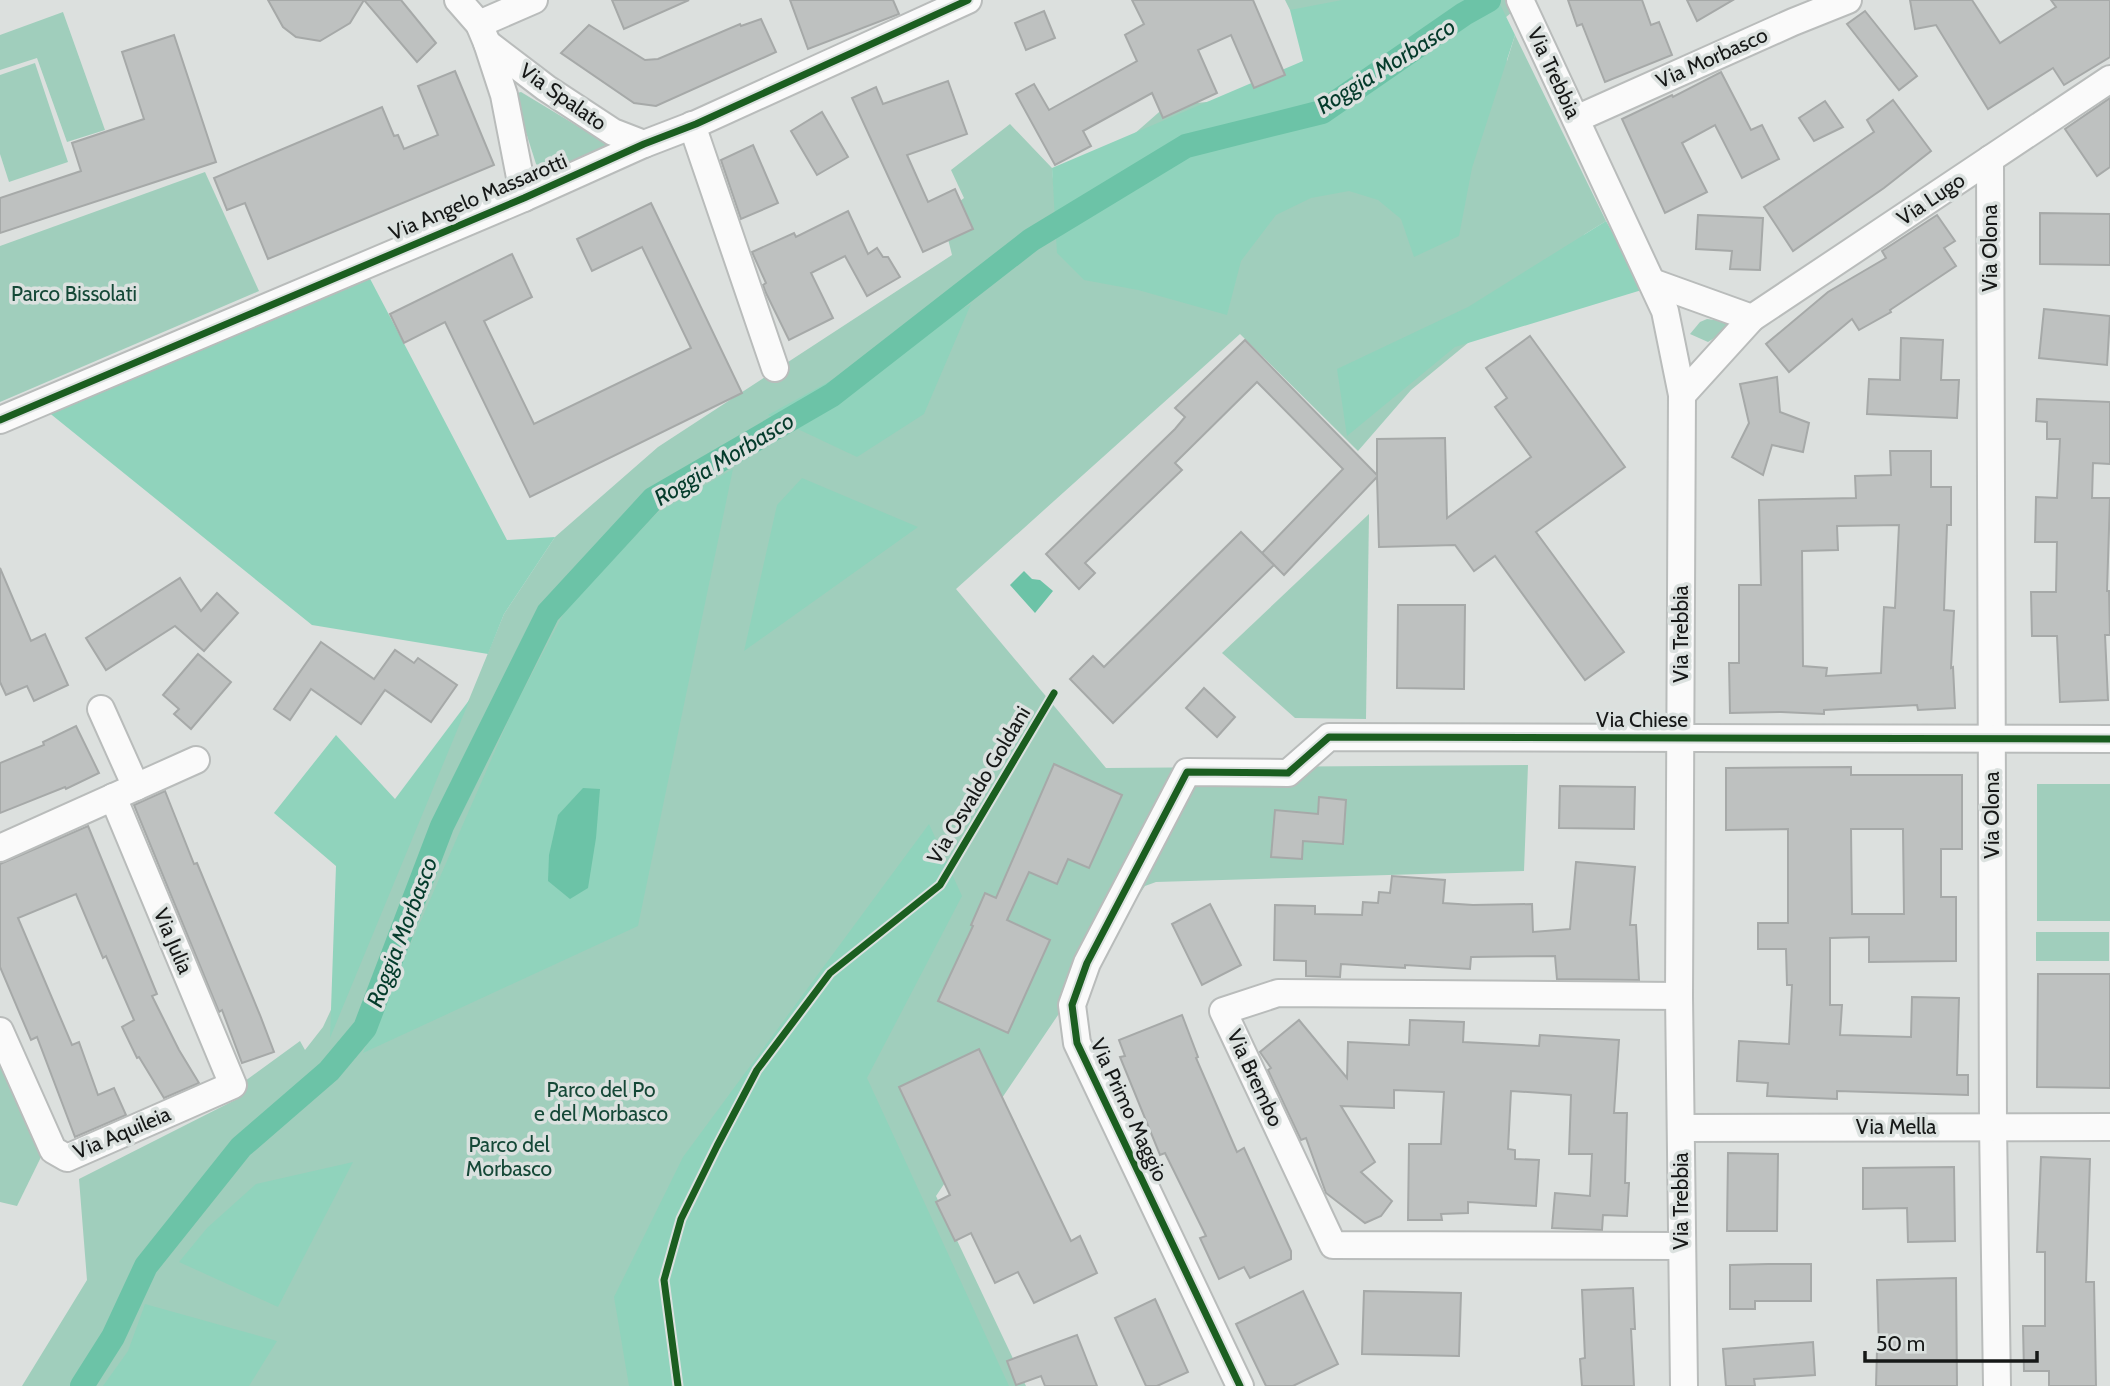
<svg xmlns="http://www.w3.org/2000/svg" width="2110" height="1386" font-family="Cabin,sans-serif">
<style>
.green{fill:#a0cebc}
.forest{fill:#90d3bc}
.water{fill:#6cc3a7}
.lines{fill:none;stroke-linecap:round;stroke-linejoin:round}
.canal{stroke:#6cc3a7;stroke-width:24}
.building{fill:#bec1c0;stroke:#a6a9a8;stroke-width:2;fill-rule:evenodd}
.minor-casing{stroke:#b9bcbb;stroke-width:30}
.minor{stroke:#fafafa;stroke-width:26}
.cycleway-casing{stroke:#dbe1df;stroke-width:11}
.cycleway{stroke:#1b5e20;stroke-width:7}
.labels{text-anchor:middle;stroke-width:7;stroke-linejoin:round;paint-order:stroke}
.street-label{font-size:21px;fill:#161817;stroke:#dbe1df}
.park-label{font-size:21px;fill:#154837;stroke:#dbe1df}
.water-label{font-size:23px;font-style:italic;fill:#043b2b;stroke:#dbe1df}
</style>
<rect width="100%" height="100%" fill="#dce0de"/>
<g class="green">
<polygon points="1285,0 1526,0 1491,30 1507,61 1515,35 1606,221 1585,234 1480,333 1411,390 1358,451 1240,334 956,589 1106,768 1528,765 1524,871 1156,882 1145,886 936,1196 1026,1386 22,1386 87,1280 79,1179 237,1099 242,1093 245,1081 300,1041 305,1050 323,1027 363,941 417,797 461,719 504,614 555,537 658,447 952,255 942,215 964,198 951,170 1010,124 1052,168 1055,201 1068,192 1166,106 1326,90 1292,10 1290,10"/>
<polygon points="63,12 105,130 67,142 37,58 0,70 0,35"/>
<polygon points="35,63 68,162 9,182 0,154 0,75"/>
<polygon points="521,92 604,142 608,146 548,175 542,174 537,167 515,98 517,93"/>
<polygon points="205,172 259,291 0,402 0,246"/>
<polygon points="1707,319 1732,322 1727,330 1708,342 1690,334 1700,322"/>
<polygon points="1369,514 1366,719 1295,718 1222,653"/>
<rect x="2037" y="784" width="73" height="137"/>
<rect x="2036" y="932" width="73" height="29"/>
<polygon points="0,1064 42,1155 17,1206 0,1202"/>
</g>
<g class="forest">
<polygon points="1342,0 1498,0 1515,35 1472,168 1459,236 1414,257 1401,219 1378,200 1349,191 1311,198 1276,215 1241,261 1227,315 1138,290 1084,280 1057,253 1052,168 1303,61 1290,10"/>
<polygon points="1606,221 1645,289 1455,347 1347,436 1337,369 1468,307"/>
<polygon points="366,271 507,540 555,537 504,614 488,654 312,625 42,407"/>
<polygon points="971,304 924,414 857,457 768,415"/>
<polygon points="733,469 638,926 363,1053 512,712 565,611 657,513"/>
<polygon points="802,478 918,527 744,651 777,505"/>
<polygon points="470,699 330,1038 336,866 274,813 336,735 395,799"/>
<polygon points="929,824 962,896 867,1078 1009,1386 629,1386 614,1297 683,1157"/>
<polygon points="353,1162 278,1307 179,1262 207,1228 256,1184"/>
<polygon points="145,1304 277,1341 249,1386 103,1386 128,1351"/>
</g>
<g class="water">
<polygon points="1024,571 1032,579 1040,580 1053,591 1035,613 1010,585"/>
<polygon points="583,788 600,789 596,838 588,888 570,899 548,881 549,855 558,815"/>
</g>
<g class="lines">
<polyline class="canal" points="82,1386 113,1337 146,1266 241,1147 329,1071 365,1028 442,826 548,613 653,499 832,395 1031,240 1186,146 1322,112 1464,14 1489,0"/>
</g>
<g class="building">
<polygon points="268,0 364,0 350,23 320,41 296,37 283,27"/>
<polygon points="364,0 401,0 436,43 417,62"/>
<polygon points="612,0 689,0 624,29"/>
<polygon points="790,0 893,0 899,14 808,49"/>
<polygon points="1132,0 1253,0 1285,75 1254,88 1231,35 1198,50 1217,93 1163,118 1152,93 1083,131 1091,146 1055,165 1016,94 1034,84 1049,110 1137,61 1125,35 1144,24"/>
<polygon points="1568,0 1642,0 1651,25 1659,22 1672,55 1605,82 1582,24 1577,26"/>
<polygon points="1687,0 1733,0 1697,21"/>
<polygon points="1910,0 1972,0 2000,43 2056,7 2051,0 2110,0 2110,57 2064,85 2053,68 1988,109 1936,25 1915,29"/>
<polygon points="1044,11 1055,38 1026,50 1015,23"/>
<polygon points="1865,11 1917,76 1899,90 1847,24"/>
<polygon points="761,19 776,52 656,106 634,103 561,53 589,25 645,60 658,59 740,24 741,26"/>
<polygon points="174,35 216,162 0,233 0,198 81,171 72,143 144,119 122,52"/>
<polygon points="455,71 494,165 268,259 245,203 227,210 214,178 382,107 394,136 398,135 404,149 438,135 418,86"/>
<polygon points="1721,72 1751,130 1762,125 1779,159 1742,178 1715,125 1682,143 1707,192 1665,213 1622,119 1672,95 1673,97"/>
<polygon points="948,81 967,134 907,155 928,202 955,189 973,229 923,252 852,98 876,87 883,104"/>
<polygon points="2110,98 2110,167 2097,176 2065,129"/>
<polygon points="1893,100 1931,151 1884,188 1793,251 1764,207 1874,132 1867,120"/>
<polygon points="1825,101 1843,127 1814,141 1799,118"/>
<polygon points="822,112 848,157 817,175 791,131"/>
<polygon points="753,145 778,203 741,219 721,160"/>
<polygon points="651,203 742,393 530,497 445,322 404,343 390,314 512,254 532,297 484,321 534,424 691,348 642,247 592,271 577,239"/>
<polygon points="848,211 868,254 877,248 883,257 888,257 900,277 867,296 845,256 811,273 833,318 789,340 766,293 763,285 766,283 752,252 794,233 796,237"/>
<polygon points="2040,213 2110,214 2110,265 2040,264"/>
<polygon points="1698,215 1763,218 1760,270 1730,269 1732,251 1696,249"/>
<polygon points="1937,215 1955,241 1944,248 1956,266 1890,310 1891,312 1859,330 1852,319 1789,372 1766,344 1828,292 1886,258 1882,251"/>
<polygon points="2044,309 2110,316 2107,365 2039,358"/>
<polygon points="1530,336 1625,467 1536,532 1624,652 1585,680 1495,556 1474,571 1455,545 1379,547 1377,477 1284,575 1262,553 1343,469 1257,382 1175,463 1182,470 1085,563 1095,573 1079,589 1046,554 1175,429 1185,417 1175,408 1245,340 1377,475 1377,439 1445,438 1447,518 1531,457 1495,407 1507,398 1486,368"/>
<polygon points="1901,338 1943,340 1941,380 1959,380 1957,418 1867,414 1869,379 1900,380"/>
<polygon points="1777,377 1780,412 1809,423 1803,452 1772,445 1763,475 1732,457 1749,423 1740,384"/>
<polygon points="2037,399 2110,402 2110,464 2093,463 2092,498 2110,498 2107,591 2109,591 2110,635 2105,635 2108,700 2060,702 2057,636 2032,636 2031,592 2056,592 2057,542 2035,542 2036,497 2057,498 2060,439 2047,439 2047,422 2036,421"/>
<path d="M1890 451H1931V487H1951V525H1947L1944 610 1954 611 1951 668 1953 667 1955 708 1918 710 1917 705 1824 710V714L1781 712 1730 713 1729 663H1739V585H1761L1759 500 1856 498 1855 476 1891 475ZM1899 525 1895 608 1884 607 1881 673 1826 676 1827 668 1803 666 1802 551 1838 550 1837 526Z"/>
<polygon points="1241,532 1274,565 1113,723 1070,679 1093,656 1104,667"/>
<polygon points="0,568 31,641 45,634 68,685 34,701 27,686 6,695 0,682"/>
<polygon points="180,578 201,611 217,593 238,613 204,651 175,626 106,670 86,638"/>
<polygon points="1398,605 1465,605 1464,689 1397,688"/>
<polygon points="321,642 374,679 395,650 414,663 418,658 457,685 431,722 385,690 361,724 311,689 290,720 274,709"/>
<polygon points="198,654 231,682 191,729 174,714 179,709 163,695"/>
<polygon points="1204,688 1235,717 1217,737 1186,708"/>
<polygon points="76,726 99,773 66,789 65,787 0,813 0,763 44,745 43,742"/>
<polygon points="1054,764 1122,795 1089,868 1068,859 1057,884 1029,872 1007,920 1050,940 1008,1033 938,1001 973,926 971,925 985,893 996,898"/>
<path d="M1851 767V775H1962V849H1941V897H1956V961L1869 962V937L1830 938V1005H1842L1840 1035 1911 1037 1912 997 1959 998 1957 1075H1968V1095L1837 1091V1099L1767 1096 1768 1083 1737 1081 1739 1041 1789 1044 1792 985H1787L1786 949H1758V923H1788V829L1726 830V768ZM1851 829H1903L1904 914H1852Z"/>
<polygon points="1560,786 1635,787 1634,829 1559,828"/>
<polygon points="165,791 194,864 197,863 260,1015 274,1052 242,1063 222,1010 219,1012 134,805"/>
<polygon points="1319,797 1346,800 1343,844 1303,841 1302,859 1271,857 1275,810 1318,814"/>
<polygon points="88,826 157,994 152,996 179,1050 199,1083 164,1098 139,1057 137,1058 122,1027 134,1020 106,956 103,958 76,894 18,918 72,1045 79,1042 98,1095 114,1088 126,1115 75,1137 37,1037 31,1040 0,967 0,864"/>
<polygon points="1576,862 1635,867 1630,925 1636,925 1639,980 1557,979 1555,956 1471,957 1470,969 1405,965 1405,968 1341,964 1340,977 1306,976 1306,961 1274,960 1275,905 1315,906 1315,914 1362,915 1363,902 1378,903 1379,892 1390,893 1392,876 1445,880 1443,903 1473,905 1532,904 1533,932 1570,929"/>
<polygon points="1210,904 1241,965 1202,985 1172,924"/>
<polygon points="2038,974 2110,974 2110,1088 2037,1087"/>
<polygon points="1182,1015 1198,1057 1196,1058 1237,1152 1244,1148 1291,1251 1291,1259 1250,1278 1244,1267 1219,1279 1200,1238 1206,1236 1165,1153 1160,1155 1120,1057 1125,1056 1119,1040"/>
<polygon points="1299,1020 1347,1078 1348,1042 1409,1045 1410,1020 1464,1022 1463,1042 1539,1046 1540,1035 1619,1040 1614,1113 1627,1113 1625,1183 1629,1183 1627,1216 1603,1215 1602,1230 1552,1228 1555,1193 1590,1196 1592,1154 1569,1154 1571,1095 1511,1091 1508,1149 1515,1150 1515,1159 1539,1160 1536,1206 1468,1202 1468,1213 1441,1214 1442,1220 1408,1220 1409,1144 1441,1144 1444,1092 1394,1090 1394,1108 1341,1106 1375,1162 1361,1172 1392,1201 1381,1216 1365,1223 1326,1193 1306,1138 1301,1140 1268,1070 1271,1068 1260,1052"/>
<polygon points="979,1049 1071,1241 1080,1236 1097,1273 1034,1303 1018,1272 995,1283 971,1233 955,1241 936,1202 950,1195 899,1087"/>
<polygon points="1728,1153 1778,1154 1777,1231 1727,1231"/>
<polygon points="2041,1157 2090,1159 2086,1282 2094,1282 2096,1386 2049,1386 2049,1371 2024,1371 2023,1326 2045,1326 2045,1252 2037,1252"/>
<polygon points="1954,1167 1955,1241 1908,1242 1907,1208 1863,1209 1863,1168"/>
<polygon points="1768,1264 1811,1264 1811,1301 1755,1301 1755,1309 1730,1309 1730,1265"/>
<polygon points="1956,1278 1957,1386 1876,1386 1877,1350 1879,1350 1877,1280"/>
<polygon points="1633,1288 1635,1329 1631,1329 1634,1386 1582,1386 1580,1359 1585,1358 1582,1290"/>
<polygon points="1303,1291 1338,1364 1293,1386 1266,1386 1236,1324"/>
<polygon points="1364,1291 1461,1293 1459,1356 1362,1354"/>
<polygon points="1155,1299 1188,1372 1157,1386 1146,1386 1115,1318"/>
<polygon points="1077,1335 1097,1386 1045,1386 1041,1376 1016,1385 1007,1361"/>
<polygon points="1813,1342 1815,1375 1754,1379 1755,1386 1726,1386 1723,1349"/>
</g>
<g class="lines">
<defs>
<g id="minor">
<polyline points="458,0 479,24 487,43 504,95 524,198"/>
<polyline points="1520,0 1665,311 1682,395 1679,996 1684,1386"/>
<polyline points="479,24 534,0"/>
<polyline points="487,43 546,88 613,132 644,144"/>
<polyline points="1576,119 1793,22 1848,0"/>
<polyline points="692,125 775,368"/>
<polyline points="1990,159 1993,1126 1997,1386"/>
<polyline points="1652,282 1752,318 2110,79"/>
<polyline points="1682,395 1752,318"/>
<polyline points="0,420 524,198 644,144 696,124 968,0"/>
<polyline points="101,709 136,787"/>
<polyline points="0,848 196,760"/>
<polyline points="1679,996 1278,993 1223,1011 1333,1245 1681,1246"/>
<polyline points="0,1031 53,1150 67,1158 233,1085 113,797"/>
<polyline points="1681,1128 2110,1127"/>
<polyline points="1240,1386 1077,1043 1072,1005 1087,963 1187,772 1288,773 1329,737 2110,739"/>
</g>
</defs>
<use href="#minor" class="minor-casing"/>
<use href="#minor" class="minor"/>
<defs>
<g id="cycleway">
<polyline points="0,420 524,198 644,144 696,124 968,0"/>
<polyline points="678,1386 664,1280 681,1219 717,1146 757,1070 830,973 940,885 1054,693"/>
<polyline points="1240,1386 1077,1043 1072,1005 1087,963 1187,772 1288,773 1329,737 2110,739"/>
</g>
</defs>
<use href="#cycleway" class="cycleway-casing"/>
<use href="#cycleway" class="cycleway"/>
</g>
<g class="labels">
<g class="street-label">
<text transform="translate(1712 58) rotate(-24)" y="7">Via Morbasco</text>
<text transform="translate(1554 73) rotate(65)" y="7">Via Trebbia</text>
<text transform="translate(563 97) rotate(35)" y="7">Via Spalato</text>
<text transform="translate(478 197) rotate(-23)" y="7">Via Angelo Massarotti</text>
<text transform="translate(1931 199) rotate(-34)" y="7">Via Lugo</text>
<text transform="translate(1990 248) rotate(-90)" y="7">Via Olona</text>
<text transform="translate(1681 634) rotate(-90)" y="7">Via Trebbia</text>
<text x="1642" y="727">Via Chiese</text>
<text transform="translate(979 785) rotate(-59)" y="7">Via Osvaldo Goldani</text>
<text transform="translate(1992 815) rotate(-90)" y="7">Via Olona</text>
<text transform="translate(173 941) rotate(67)" y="7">Via Julia</text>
<text transform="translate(1255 1078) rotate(65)" y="7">Via Brembo</text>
<text transform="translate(1129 1110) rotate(65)" y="7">Via Primo Maggio</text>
<text x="1896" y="1134">Via Mella</text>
<text transform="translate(122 1133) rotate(-23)" y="7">Via Aquileia</text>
<text transform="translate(1681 1201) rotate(-90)" y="7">Via Trebbia</text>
</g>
<g class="park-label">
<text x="74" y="301">Parco Bissolati</text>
<text x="601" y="1097">Parco del Po<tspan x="601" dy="24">e del Morbasco</tspan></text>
<text x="509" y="1152">Parco del<tspan x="509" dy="24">Morbasco</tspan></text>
</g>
<g class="water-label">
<text transform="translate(1386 66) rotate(-32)" y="8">Roggia Morbasco</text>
<text transform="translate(724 459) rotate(-31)" y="8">Roggia Morbasco</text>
<text transform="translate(402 932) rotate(-69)" y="8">Roggia Morbasco</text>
</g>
</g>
<path d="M1865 1351v10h172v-10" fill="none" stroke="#161817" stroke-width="3.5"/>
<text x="1876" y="1351" font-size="21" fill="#161817" stroke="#dbe1df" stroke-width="5" paint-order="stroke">50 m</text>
</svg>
